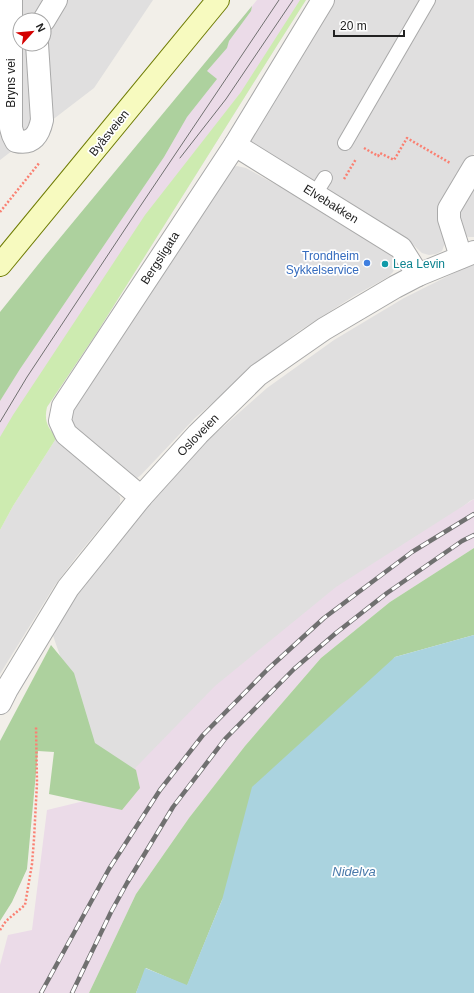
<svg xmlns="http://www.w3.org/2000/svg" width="474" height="993" font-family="Arial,sans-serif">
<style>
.residential{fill:#e0dfdf;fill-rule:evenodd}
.industrial{fill:#ebdbe8}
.grass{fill:#cdebb0}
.forest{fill:#add19e}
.water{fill:#aad3df}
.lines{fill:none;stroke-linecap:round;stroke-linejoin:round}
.service-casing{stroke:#a9a9a9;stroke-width:16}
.minor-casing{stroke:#a9a9a9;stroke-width:24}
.tertiary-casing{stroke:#a9a9a9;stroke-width:24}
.secondary-casing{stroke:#707d05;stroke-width:24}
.path{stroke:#fa8072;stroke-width:2.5;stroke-dasharray:2 2;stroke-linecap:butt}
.service{stroke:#fff;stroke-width:14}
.minor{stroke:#fff;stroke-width:22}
.tertiary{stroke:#fff;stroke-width:22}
.secondary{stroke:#f7fabf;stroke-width:22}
.tram{stroke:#707070;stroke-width:1}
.rail-casing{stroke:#707070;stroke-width:4.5}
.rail{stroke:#fff;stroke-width:3;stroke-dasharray:9;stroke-linecap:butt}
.shop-dot{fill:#3f7fe0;stroke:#fff;stroke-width:1.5}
.culture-dot{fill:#0f9aa8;stroke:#fff;stroke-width:1.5}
.labels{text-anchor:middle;stroke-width:3.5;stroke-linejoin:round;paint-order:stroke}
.street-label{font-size:12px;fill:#222;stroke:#fff}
.shop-label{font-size:12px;fill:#366cbe;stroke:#fff;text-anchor:end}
.culture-label{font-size:12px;fill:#0d838f;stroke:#fff;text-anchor:start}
.water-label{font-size:13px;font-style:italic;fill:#4a7aab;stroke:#fff}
</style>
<rect width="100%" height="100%" fill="#f2efe9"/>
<g class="residential">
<path d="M0 0H153L94 88 0 160ZM20 20H44V44H20Z"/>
<polygon points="329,0 474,0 474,153 443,205 446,235 445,243 442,251 436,254 429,255 422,253 408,240 399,233 256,149 251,143 248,134"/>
<polygon points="237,166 246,168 378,241 388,250 393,259 395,266 393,272 388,277 354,296 296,333 258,364 195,418 141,475 137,478 132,477 73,426 71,422 71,411 229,168"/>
<polygon points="474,179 474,237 468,237 462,232 456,209"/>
<polygon points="474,263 474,499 470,501 109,795 51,630 99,565 152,501 207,441 267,388 334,340 404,298"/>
<polygon points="57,437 117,492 120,497 120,502 119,505 77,556 55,585 0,674 0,530 13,506"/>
</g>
<g class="industrial">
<polygon points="257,0 306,0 278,44 96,334 47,407 0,483 0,358 204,64"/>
<polygon points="474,499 474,548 390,602 321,658 245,746 189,818 136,894 89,993 0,993 0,965 8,935 32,930 47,810 109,795 215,686 336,587"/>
</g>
<path class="grass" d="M300 0H306L278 44 96 334 47 407C44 420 47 428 57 437L13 506 0 530V437L13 415 145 215 241 92Z"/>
<g class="forest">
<polygon points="252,6 251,11 229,41 227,48 207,71 217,79 187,117 164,157 20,369 0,401 0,312 45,256"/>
<polygon points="474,548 474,635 395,657 222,900 187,986 146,968 136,993 89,993 136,894 189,818 245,746 321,658 390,602"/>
<polygon points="51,645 74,673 95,743 136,770 140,788 122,810 49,794 54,752 38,751 27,869 12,902 0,921 0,741"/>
</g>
<polygon class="water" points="474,635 474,993 136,993 145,968 187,985 222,900 252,787 395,657"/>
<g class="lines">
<defs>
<g id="service">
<polyline points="345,143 428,0"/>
<polyline points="315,194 325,178"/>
</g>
<g id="minor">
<path d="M11 0V128L13 135 16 141C33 145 39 134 42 120L37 44"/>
<polyline points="44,20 56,0"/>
<polyline points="235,145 401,248 418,275"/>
<polyline points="461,257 449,219 449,209 474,167"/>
<polyline points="141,497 66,434 60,421 63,406 235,145 323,0"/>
</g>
<polyline id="tertiary" points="0,703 7,689 68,588 141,497 198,434 258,375 324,329 395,287 418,275 474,252"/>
<polyline id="secondary" points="0,265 218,0"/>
</defs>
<use href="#service" class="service-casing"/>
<use href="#minor" class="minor-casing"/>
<use href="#tertiary" class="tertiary-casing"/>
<use href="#secondary" class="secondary-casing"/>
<g class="path">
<polyline points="364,148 378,156 380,153 394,160 407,138 450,163"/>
<polyline points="344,179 356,159"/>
<polyline points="0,212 40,162"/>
<polyline points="0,930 6,921 25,905 32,864 34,839 37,783 36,726"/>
</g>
<use href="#service" class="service"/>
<use href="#minor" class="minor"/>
<use href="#tertiary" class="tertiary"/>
<use href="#secondary" class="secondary"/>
<g class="tram">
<polyline points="180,158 226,99 293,0"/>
<polyline points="0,422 27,377 137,211 279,0"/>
</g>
<defs>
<g id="rail">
<polyline points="41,993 109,869 160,790 203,735 268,669 324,618 412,552 474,514"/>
<polyline points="72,993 111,912 127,883 173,807 225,739 294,669 336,633 387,593 462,541 474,535"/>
</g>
</defs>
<use href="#rail" class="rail-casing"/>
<use href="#rail" class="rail"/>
</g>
<circle class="shop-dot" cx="367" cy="263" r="4"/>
<circle class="culture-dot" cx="385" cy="264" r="4"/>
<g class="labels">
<g class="street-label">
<text transform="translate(11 83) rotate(-90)" y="4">Bryns vei</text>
<text transform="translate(109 133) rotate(-51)" y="4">Byåsveien</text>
<text transform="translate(331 204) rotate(32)" y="4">Elvebakken</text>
<text transform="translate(160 258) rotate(-57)" y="4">Bergsligata</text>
<text transform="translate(198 435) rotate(-46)" y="4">Osloveien</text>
</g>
<g class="shop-label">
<text x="359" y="260">Trondheim<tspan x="359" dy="14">Sykkelservice</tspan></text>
</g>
<g class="culture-label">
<text x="393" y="268">Lea Levin</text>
</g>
<g class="water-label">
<text x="354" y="876">Nidelva</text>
</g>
</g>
<g transform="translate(32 32) rotate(63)"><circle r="19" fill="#ffffff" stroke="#a7a7a7"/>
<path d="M0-3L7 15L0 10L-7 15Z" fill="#d40000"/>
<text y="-6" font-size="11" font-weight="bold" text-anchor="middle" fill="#222222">N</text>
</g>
<path d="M334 30v6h70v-6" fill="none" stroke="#222222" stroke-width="2"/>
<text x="340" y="30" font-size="12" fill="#222222" stroke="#ffffff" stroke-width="3" paint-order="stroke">20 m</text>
</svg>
